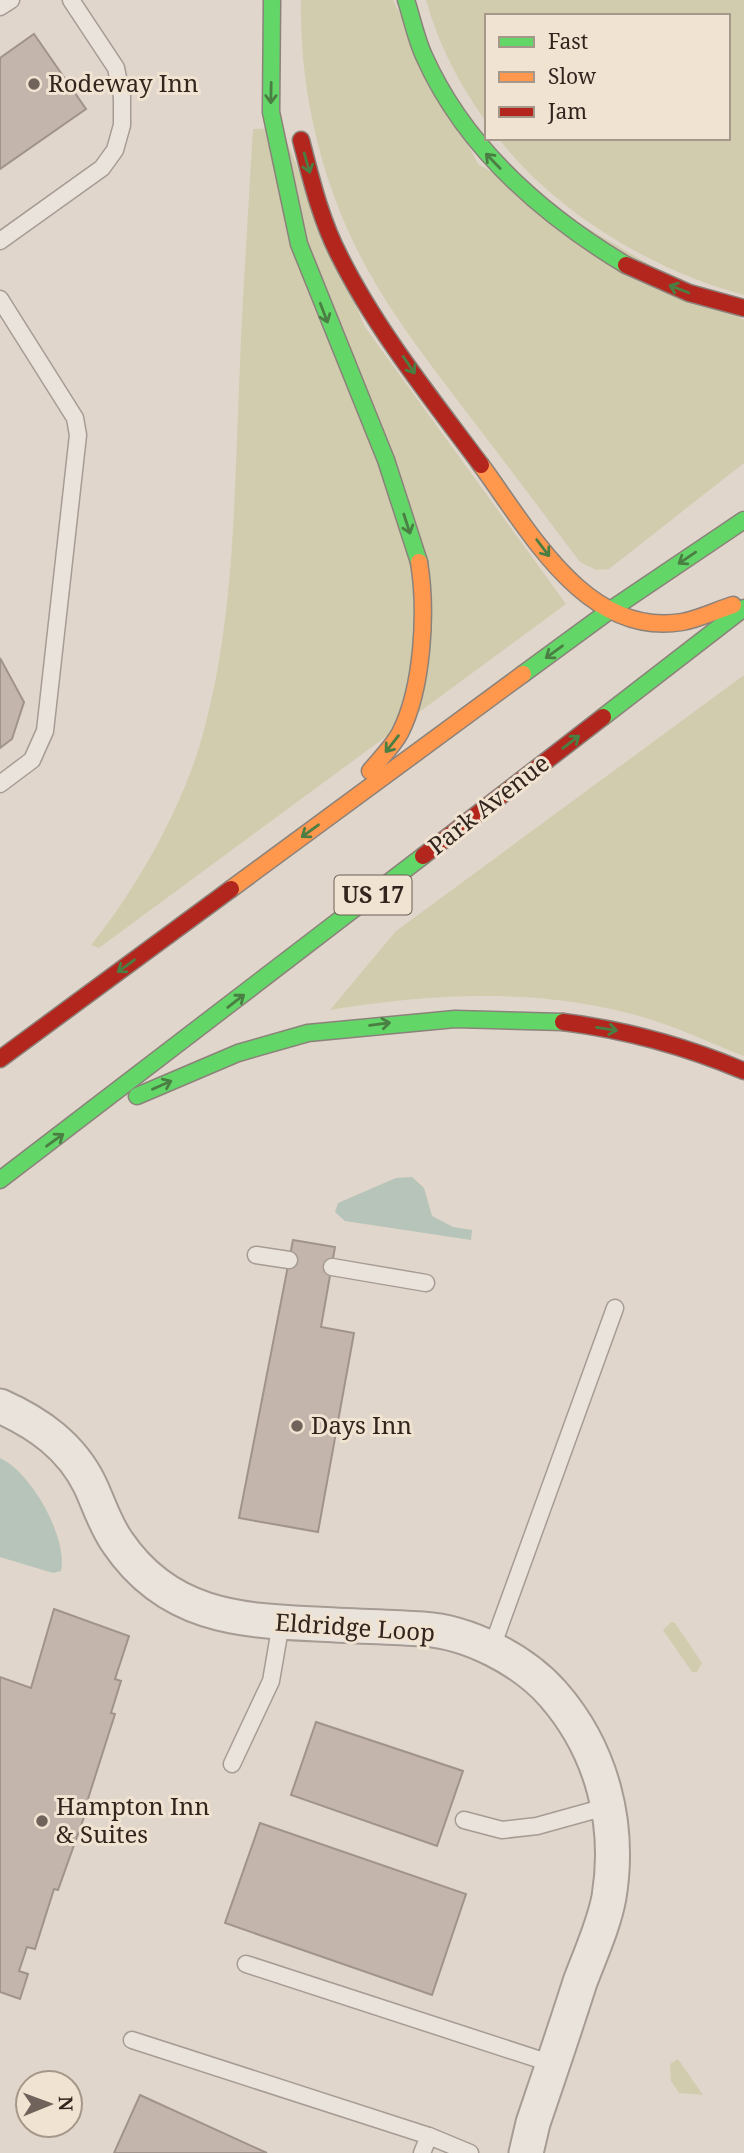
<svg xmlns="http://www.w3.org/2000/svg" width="744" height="2153" font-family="'Noto Serif',serif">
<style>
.green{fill:#d2ccaf}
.water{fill:#b6c4b9}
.building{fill:#c4b5ac;stroke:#a0938b;stroke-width:2}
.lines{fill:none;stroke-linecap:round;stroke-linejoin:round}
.lane-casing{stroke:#a69c94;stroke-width:19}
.street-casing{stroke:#a69c94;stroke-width:37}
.fast-casing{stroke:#8b827b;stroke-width:19}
.slow-casing{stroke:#8b827b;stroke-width:19}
.jam-casing{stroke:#8b827b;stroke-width:19}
.lane{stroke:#eae3dc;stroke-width:16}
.street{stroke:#eae3dc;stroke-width:33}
.fast{stroke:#63d668;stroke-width:16}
.slow{stroke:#ff974d;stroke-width:16}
.jam{stroke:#b3261e;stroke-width:16}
.oneway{stroke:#4a7e43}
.poi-dot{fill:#6f635b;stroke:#f1e3d1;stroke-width:2.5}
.labels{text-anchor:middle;stroke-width:6;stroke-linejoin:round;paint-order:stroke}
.shield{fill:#f1e3d1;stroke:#6b5e54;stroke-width:2}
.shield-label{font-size:23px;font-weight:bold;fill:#32251e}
.poi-label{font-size:24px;fill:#32251e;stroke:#f1e3d1;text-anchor:start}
.street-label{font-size:24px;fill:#32251e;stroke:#f1e3d1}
</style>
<rect width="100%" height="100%" fill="#e1d6cb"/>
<g class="green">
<path d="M301 0H393L478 164 744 320V463L609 569 596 570 580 562C540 509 501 457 461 405 427 360 392 315 365 265 322 186 299 90 301 0Z"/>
<path d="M426 0H744V295C654 271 556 213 498 138H728V16H487V123C460 86 438 44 426 0Z"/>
<path d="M281 128 365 327 566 604 99 948 91 945C138 887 185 803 204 730 234 619 234 502 239 388 242 302 248 215 253 129Z"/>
<path d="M744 675V1056C713 1044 681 1029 649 1019 547 987 434 993 330 1010L396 931Z"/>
<polygon points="671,1622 675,1623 702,1663 697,1672 692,1672 663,1630"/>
<polygon points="678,2059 703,2095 679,2093 671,2081 670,2064"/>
</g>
<g class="water">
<polygon points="412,1177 424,1188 432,1216 453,1227 472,1230 471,1240 345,1221 335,1212 338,1203 396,1178"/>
<path d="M0 1458C31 1472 68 1538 61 1571L53 1573 0 1557Z"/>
</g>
<g class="building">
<polygon points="34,34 86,109 0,169 0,58"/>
<polygon points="0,658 24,702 12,739 0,748"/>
<polygon points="293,1240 335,1247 321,1327 354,1333 318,1532 239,1518"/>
<polygon points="54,1609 129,1636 115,1679 121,1681 111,1713 115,1714 87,1802 89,1803 58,1890 54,1889 35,1949 27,1947 19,1971 28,1974 20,1999 0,1992 0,1677 31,1688"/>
<polygon points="316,1722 463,1771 437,1846 291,1795"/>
<polygon points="260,1823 466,1894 432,1995 225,1923"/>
<polygon points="140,2095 267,2153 114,2153"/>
</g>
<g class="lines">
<defs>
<g id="lane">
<polyline points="0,7 11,0"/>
<polyline points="0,241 102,168 115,150 122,125 122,97 116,68 71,0"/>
<polyline points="0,299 75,418 78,435 45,731 32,760 0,784"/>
<polyline points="256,1255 289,1260"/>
<polyline points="332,1267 426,1283"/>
<polyline points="491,1650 615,1308"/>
<polyline points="232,1764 271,1681 281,1623"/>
<polyline points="464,1820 502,1830 537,1826 609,1806"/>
<polyline points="246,1964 553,2064"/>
<polyline points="132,2040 429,2136 470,2153"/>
<polyline points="422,2153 429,2136"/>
</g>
<path id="street" d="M0 1406C38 1423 71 1446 90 1485 99 1504 105 1525 118 1543 167 1615 237 1621 316 1624 351 1626 387 1627 423 1629 469 1632 523 1660 553 1694 602 1750 621 1824 609 1897 604 1925 590 1955 580 1982 565 2029 549 2076 533 2123L526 2153"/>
<g id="fast">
<polyline points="272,0 271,112 299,244 386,460 419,562"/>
<path d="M406 0C412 18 416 39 424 56 465 148 541 214 626 265"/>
<polyline points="523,674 609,611 744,520"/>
<polyline points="603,717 744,608"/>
<polyline points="137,1096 238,1053 308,1033 455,1019 563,1022"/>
<polyline points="0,1180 423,856"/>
</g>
<g id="slow">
<path d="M481 465C529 530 586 638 682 622 699 619 717 610 733 605"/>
<path d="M370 771C380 759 393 746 400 733 423 688 427 611 419 562"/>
<polyline points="231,889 523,674"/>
</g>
<g id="jam">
<path d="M301 140C311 179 321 221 340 257 377 331 432 399 481 465"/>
<polyline points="626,265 689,293 744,308"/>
<polyline points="423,856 603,717"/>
<path d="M563 1022C627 1030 685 1046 744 1071"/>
<polyline points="0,1059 231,889"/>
</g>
</defs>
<use href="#lane" class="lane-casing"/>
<use href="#street" class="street-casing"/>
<use href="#fast" class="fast-casing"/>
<use href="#slow" class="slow-casing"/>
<use href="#jam" class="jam-casing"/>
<use href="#lane" class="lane"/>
<use href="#street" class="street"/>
<use href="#fast" class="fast"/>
<use href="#slow" class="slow"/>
<use href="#jam" class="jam"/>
</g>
<defs><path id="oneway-shaft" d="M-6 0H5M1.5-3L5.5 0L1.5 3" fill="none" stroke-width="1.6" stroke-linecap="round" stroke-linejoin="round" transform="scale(1.75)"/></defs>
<g class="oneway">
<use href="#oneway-shaft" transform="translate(271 93) rotate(91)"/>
<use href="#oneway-shaft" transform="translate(493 161) rotate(-134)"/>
<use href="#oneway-shaft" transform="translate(307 163) rotate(74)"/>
<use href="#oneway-shaft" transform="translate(679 289) rotate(-159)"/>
<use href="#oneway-shaft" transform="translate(324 313) rotate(69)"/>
<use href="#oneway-shaft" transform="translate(409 365) rotate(56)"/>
<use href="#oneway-shaft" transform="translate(407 524) rotate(72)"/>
<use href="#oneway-shaft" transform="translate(543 548) rotate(53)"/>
<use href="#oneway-shaft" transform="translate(687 558) rotate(146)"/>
<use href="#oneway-shaft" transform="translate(554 652) rotate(144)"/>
<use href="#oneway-shaft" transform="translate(571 742) rotate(-38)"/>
<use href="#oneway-shaft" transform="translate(392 744) rotate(128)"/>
<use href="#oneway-shaft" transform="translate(310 831) rotate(144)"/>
<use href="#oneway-shaft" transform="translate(126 966) rotate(144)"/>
<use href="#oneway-shaft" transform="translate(236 1001) rotate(-38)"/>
<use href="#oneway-shaft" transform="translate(380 1024) rotate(-8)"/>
<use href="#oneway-shaft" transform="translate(607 1029) rotate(9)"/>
<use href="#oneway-shaft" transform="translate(162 1085) rotate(-24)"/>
<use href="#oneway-shaft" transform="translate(55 1140) rotate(-36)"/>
</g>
<g class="poi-dot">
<circle cx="34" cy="84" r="7"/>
<circle cx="297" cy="1426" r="7"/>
<circle cx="42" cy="1821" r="7"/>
</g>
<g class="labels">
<rect class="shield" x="334.5" y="875.5" width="77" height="39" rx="5"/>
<g class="shield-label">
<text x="373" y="903">US 17</text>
</g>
<g class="poi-label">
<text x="48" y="92">Rodeway Inn</text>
<text x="311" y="1434">Days Inn</text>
<text x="56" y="1815">Hampton Inn<tspan x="56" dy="28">&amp; Suites</tspan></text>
</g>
<g class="street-label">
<text transform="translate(489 805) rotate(-38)" y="8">Park Avenue</text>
<text transform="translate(355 1628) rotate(4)" y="8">Eldridge Loop</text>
</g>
</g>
<rect x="485" y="14" width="245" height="126" fill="#f1e3d1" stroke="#a59789" stroke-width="2"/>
<rect x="499" y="37" width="35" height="10" fill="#63d668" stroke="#a59789" stroke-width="2"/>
<text x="548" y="49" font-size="21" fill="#32251e">Fast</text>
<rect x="499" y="72" width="35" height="10" fill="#ff974d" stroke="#a59789" stroke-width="2"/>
<text x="548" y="84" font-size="21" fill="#32251e">Slow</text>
<rect x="499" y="107" width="35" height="10" fill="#b3261e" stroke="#a59789" stroke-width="2"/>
<text x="548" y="119" font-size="21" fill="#32251e">Jam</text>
<g transform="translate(49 2104) rotate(89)"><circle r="33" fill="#f1e3d1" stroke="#a59789" stroke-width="2"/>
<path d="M0-5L12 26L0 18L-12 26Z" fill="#6f635b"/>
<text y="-10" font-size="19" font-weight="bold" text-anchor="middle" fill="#32251e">N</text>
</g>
</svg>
